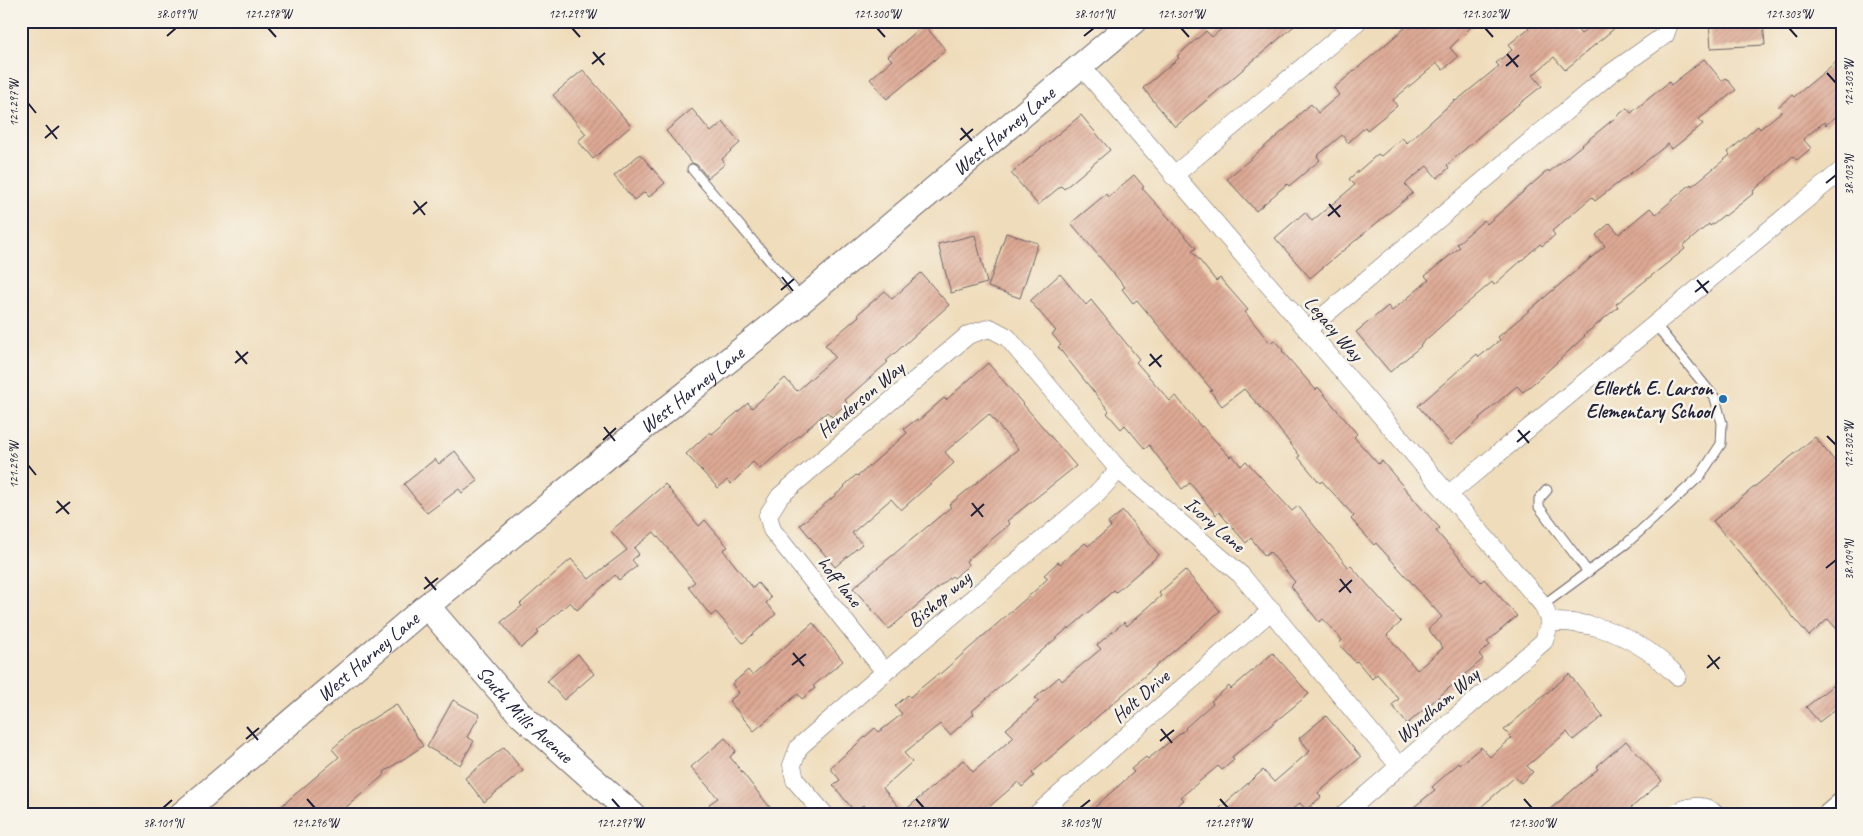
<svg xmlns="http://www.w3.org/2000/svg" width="1863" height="836" font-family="Caveat,sans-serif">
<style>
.building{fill:url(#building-hatch)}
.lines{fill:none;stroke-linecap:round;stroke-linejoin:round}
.lane-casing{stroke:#6a6367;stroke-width:11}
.street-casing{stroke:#6a6367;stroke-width:19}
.secondary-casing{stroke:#6a6367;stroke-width:27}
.lane{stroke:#fff;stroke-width:9}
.street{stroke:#fff;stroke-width:18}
.secondary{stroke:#fff;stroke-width:25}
.ticks{fill:none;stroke:#22223b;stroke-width:2}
.poi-dot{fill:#1f6fb2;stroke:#f7f3e8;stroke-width:2}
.labels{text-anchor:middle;stroke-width:5;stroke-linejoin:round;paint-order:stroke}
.street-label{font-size:20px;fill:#22223b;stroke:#f7f3e8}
.poi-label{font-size:20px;font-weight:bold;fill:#22223b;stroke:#f7f3e8;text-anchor:end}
.neatline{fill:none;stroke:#22223b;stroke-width:2}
.ticks-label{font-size:12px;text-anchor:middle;fill:#22223b}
</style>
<defs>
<pattern id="building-hatch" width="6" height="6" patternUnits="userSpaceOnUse" patternTransform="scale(1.25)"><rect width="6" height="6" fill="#dda994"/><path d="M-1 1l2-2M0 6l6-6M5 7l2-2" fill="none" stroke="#bd9180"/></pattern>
</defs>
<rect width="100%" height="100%" fill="#f7f3e8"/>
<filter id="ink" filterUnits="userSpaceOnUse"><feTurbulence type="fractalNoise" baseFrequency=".02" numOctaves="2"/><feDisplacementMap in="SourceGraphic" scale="10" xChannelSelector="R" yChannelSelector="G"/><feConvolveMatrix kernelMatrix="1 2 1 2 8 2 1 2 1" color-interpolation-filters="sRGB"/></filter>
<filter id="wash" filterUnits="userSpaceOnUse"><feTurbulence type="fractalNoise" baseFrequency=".0096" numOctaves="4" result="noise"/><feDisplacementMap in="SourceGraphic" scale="20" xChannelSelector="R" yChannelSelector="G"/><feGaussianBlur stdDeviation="1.12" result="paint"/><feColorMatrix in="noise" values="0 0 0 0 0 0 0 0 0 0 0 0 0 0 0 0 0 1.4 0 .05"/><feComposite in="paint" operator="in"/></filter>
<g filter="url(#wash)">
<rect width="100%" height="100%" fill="#efdcba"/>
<g id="blocks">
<g class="building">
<polygon points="1231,21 1300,21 1175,127 1143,88 1179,58 1177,56 1206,31 1212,37"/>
<polygon points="1413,21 1477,21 1450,48 1458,57 1443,70 1437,63 1393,100 1397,106 1367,130 1365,127 1348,143 1342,135 1317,156 1320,160 1289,186 1287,184 1256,211 1227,179 1298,118 1296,117 1311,104 1318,113 1339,95 1334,88"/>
<polygon points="1523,21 1570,21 1581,34 1597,21 1623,21 1565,70 1554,57 1533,75 1542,86 1491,126 1447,165 1449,168 1437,178 1427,166 1405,184 1413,193 1310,278 1275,238 1305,212 1312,221 1355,185 1349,179 1378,154 1381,156 1402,138 1407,143 1455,100 1456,101 1499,66 1496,63 1512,50 1508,45 1529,28"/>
<polygon points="1709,21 1763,21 1765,45 1711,48"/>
<polygon points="924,25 946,50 887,99 870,79 892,60 888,56"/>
<polygon points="1842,57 1842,111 1826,125 1824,122 1803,139 1811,148 1797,160 1793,156 1753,191 1754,193 1725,216 1724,215 1710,226 1709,224 1683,246 1685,249 1616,304 1618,307 1584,335 1585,336 1541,377 1523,392 1517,386 1479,418 1480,419 1451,445 1418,406 1477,354 1479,357 1500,340 1498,337 1605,246 1596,235 1610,223 1619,234 1650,208 1656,214 1691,184 1692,186 1730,155 1728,152 1758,126 1760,129 1782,111 1778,107 1792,95 1794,97"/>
<polygon points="1704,59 1722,81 1726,78 1736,90 1699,119 1703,124 1672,149 1668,144 1595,201 1592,197 1552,231 1555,235 1542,246 1540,244 1494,285 1492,282 1451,317 1420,345 1421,346 1390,372 1356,332 1388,306 1392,311 1429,280 1425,276 1460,247 1457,244 1484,220 1487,224 1548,170 1549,172 1627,108 1631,113 1669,82 1671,85"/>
<polygon points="583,70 631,126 593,159 578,141 586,134 553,95"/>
<polygon points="692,109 711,132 723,122 740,143 722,159 725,164 708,178 697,165 692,163 666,131"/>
<polygon points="1081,115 1110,150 1064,189 1061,186 1038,205 1011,173"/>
<polygon points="640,154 665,183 649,197 645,192 634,200 614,176"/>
<polygon points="1134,175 1144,187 1142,188 1196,248 1192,251 1216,281 1220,278 1248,310 1245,312 1270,343 1274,340 1283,350 1282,351 1316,390 1318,387 1357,434 1354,437 1378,464 1382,461 1423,510 1440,528 1436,531 1481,582 1484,579 1517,616 1487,642 1490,645 1479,654 1483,659 1407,724 1392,705 1399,699 1377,674 1372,679 1357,661 1355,662 1339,644 1342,640 1323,619 1319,622 1306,606 1291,586 1295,582 1270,552 1265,556 1251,538 1246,543 1219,512 1216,515 1190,483 1182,489 1149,445 1145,449 1125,425 1121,429 1107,413 1109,411 1058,347 1061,345 1052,334 1056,331 1030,301 1060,274 1086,305 1091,300 1139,359 1136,362 1170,401 1176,396 1201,427 1202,426 1230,457 1232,455 1241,466 1246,461 1292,511 1298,506 1349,568 1351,566 1383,602 1401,622 1387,635 1417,670 1443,648 1428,629 1442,617 1403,573 1376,543 1374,545 1351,519 1354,516 1322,481 1320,483 1298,457 1300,456 1275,424 1244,389 1222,406 1210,391 1212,390 1137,300 1133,303 1122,289 1125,287 1071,223 1106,194 1108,197"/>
<polygon points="1006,233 1038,243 1020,298 988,287"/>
<polygon points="975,235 987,283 951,293 938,244"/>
<polygon points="921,273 949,305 886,361 888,362 845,400 847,403 832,417 827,412 760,469 753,462 731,484 727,480 718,488 686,454 710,432 712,434 748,403 752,408 785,378 797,391 835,357 825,345 859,316 858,314 885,291 892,299"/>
<polygon points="988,363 1076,466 1007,521 1010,524 966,561 969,565 954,578 952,576 889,629 853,588 951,507 949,505 1018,449 989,414 945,452 954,463 901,510 891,499 852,533 862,544 835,567 800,525 845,487 844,486 856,475 858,476 907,433 904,429 917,419 918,421 944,398 946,400"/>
<polygon points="1815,437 1842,470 1842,635 1828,619 1809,636 1713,521"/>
<polygon points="455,451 478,481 462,493 459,489 427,513 404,484 435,459 439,464"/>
<polygon points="665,484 699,526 705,520 728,547 723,550 753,588 758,583 771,598 766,603 776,614 743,643 716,612 711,616 688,587 695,582 654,532 634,548 639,554 632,560 637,566 619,580 615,575 577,610 570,602 537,631 539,633 521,648 501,622 522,606 520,604 571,559 589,579 627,550 611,531"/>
<polygon points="1123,511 1159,555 1116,592 1114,590 1069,629 1068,628 972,711 974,714 950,735 940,724 904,753 912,762 883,788 903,812 963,760 973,772 1014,737 1006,729 1039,701 1035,698 1059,677 1062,681 1101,649 1097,645 1124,622 1127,626 1161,596 1159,593 1185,570 1220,611 1032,773 1034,776 1022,787 1018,782 989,807 996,815 871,815 863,805 855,812 833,785 840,780 830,768 875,728 879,732 902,714 895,706 908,695 910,697 939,673 940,674 1038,588 1048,578 1044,575 1058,562 1060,564 1085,543 1088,546 1111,527 1108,523"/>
<polygon points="813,623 843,661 813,686 815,688 802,699 798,694 754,731 729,701 739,693 732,684 748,670 752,675"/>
<polygon points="1273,653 1309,694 1232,757 1234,760 1222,770 1218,766 1181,797 1184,800 1166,815 1086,815 1134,772 1131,769 1146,757 1148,759 1186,729 1185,728 1213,703 1211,701 1229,686 1231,689"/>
<polygon points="578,654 594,674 564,700 547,681"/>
<polygon points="1569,674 1603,716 1573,740 1567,732 1527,766 1533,772 1521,783 1515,777 1472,815 1404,815 1435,790 1432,787 1459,763 1460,765 1481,747 1490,757 1512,738 1504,730"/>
<polygon points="1842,678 1842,704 1819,722 1806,707"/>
<polygon points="453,700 480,715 467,737 474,741 460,765 427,747"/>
<polygon points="396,704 423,746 384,772 385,774 337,815 271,815 339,757 332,749 350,733"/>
<polygon points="1326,716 1361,757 1318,793 1321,797 1306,810 1300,803 1286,815 1212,815 1263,770 1274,782 1310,751 1299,738"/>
<polygon points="725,738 736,751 730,757 776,815 718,815 709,804 718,798 691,767"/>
<polygon points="1626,741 1662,781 1623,815 1543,815 1598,769 1596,767"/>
<polygon points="504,747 523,771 484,802 465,778"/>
</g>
</g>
</g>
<g filter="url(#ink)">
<use href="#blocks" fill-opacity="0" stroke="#6a6367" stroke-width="1"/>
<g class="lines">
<defs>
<g id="lane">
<polyline points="692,169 802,299"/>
<polyline points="1547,490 1539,499 1539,507 1588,572"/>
<polyline points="1543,605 1627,543 1700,476 1721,444 1722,423 1715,398 1655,324"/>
<polyline points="1819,815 1842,795"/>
</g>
<g id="street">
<polyline points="1081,66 1543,605 1550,622"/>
<polyline points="1173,176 1358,21"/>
<polyline points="1307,330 1611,73 1665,35 1670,21"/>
<polyline points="1449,494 1842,170"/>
<path d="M1550 622C1587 621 1617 630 1648 651 1658 658 1668 667 1677 676"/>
<polyline points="885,672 772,530 768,515 780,496 968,335 990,328 1007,337 1119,470 1241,575 1399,766"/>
<polyline points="825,815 795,780 792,765 799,747 885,672 1092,498 1119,470"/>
<polyline points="1036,815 1272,610"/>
<polyline points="1343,815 1544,641 1550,622"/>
<path d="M1674 815C1686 806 1705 802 1716 815"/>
</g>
<g id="secondary">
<path id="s1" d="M427 606 520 714 633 815"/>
<path id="s2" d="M181 815 427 606 609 455 769 328 1134 21"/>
</g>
</defs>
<use href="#lane" class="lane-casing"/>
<use href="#street" class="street-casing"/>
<use href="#secondary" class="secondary-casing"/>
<use href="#lane" class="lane"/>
<use href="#street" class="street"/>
<use href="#secondary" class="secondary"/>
</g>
</g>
<path class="ticks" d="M268 28 276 37M572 28 580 37M877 28 885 37M1181 28 1189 37M1485 28 1493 37M1789 28 1797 37M167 36 176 28M1084 36 1094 28M593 52 604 65M1507 54 1518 67M592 64 605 53M1506 66 1519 55M1827 73 1836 83M28 103 36 113M46 125 57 139M961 128 972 141M45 138 59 126M960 140 973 129M1826 183 1836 175M414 201 425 215M1329 204 1340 217M413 214 427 202M1328 216 1341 205M782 277 793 291M1697 280 1708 293M781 290 794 279M1695 292 1709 281M236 351 247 364M1150 354 1161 367M235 363 248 352M1149 366 1162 355M604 427 615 441M1518 430 1529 443M1827 436 1836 445M603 440 616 428M1517 442 1530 431M28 465 36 475M57 501 69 514M972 503 983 517M56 513 70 502M971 516 984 504M1826 568 1836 560M425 577 436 590M1340 579 1351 593M424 589 438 578M1339 592 1352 580M793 653 804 666M1708 655 1719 669M792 665 806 654M1707 668 1720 657M247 727 258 740M1161 729 1172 743M246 739 259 728M1160 741 1174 730M307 799 315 808M612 799 620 808M916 799 924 808M1220 799 1228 808M1524 799 1532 808M163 808 172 800M1080 808 1090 800"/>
<circle class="poi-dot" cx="1723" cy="399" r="5"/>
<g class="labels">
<g class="street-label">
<text dy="7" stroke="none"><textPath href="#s2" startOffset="1070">West Harney Lane</textPath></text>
<text transform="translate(1334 328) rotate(49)" y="7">Legacy Way</text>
<text dy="7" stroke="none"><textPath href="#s2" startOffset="665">West Harney Lane</textPath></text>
<text transform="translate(860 399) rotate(-40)" y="7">Henderson Way</text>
<text transform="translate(1215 524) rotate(41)" y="7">Ivory Lane</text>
<text transform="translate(840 581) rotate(51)" y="7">hoff lane</text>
<text transform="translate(939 599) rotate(-40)" y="7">Bishop way</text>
<text dy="7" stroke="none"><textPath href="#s2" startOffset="245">West Harney Lane</textPath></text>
<text transform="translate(1140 696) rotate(-41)" y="7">Holt Drive</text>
<text transform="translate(1437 705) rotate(-41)" y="7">Wyndham Way</text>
<text dy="7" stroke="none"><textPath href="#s1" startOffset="146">South Mills Avenue</textPath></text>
</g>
<g class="poi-label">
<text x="1713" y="395">Ellerth E. Larson<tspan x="1713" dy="23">Elementary School</tspan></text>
</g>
</g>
<rect width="1863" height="836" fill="none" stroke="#f7f3e8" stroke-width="55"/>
<rect x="28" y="28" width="1808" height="780" class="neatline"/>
<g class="ticks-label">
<text x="176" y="18">38.099°N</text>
<text x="268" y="18">121.298°W</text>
<text x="572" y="18">121.299°W</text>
<text x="877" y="18">121.300°W</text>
<text x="1094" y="18">38.101°N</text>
<text x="1181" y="18">121.301°W</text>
<text x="1485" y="18">121.302°W</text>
<text x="1789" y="18">121.303°W</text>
<text transform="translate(1849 83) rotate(-90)" y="4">121.303°W</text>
<text transform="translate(14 103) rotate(-90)" y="4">121.297°W</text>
<text transform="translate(1849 175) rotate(-90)" y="4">38.103°N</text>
<text transform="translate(1849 445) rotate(-90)" y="4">121.302°W</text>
<text transform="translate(14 465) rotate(-90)" y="4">121.296°W</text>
<text transform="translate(1849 560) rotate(-90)" y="4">38.104°N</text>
<text x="163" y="827">38.101°N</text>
<text x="315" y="827">121.296°W</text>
<text x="620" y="827">121.297°W</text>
<text x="924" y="827">121.298°W</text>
<text x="1080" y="827">38.103°N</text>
<text x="1228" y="827">121.299°W</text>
<text x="1532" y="827">121.300°W</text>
</g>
</svg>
